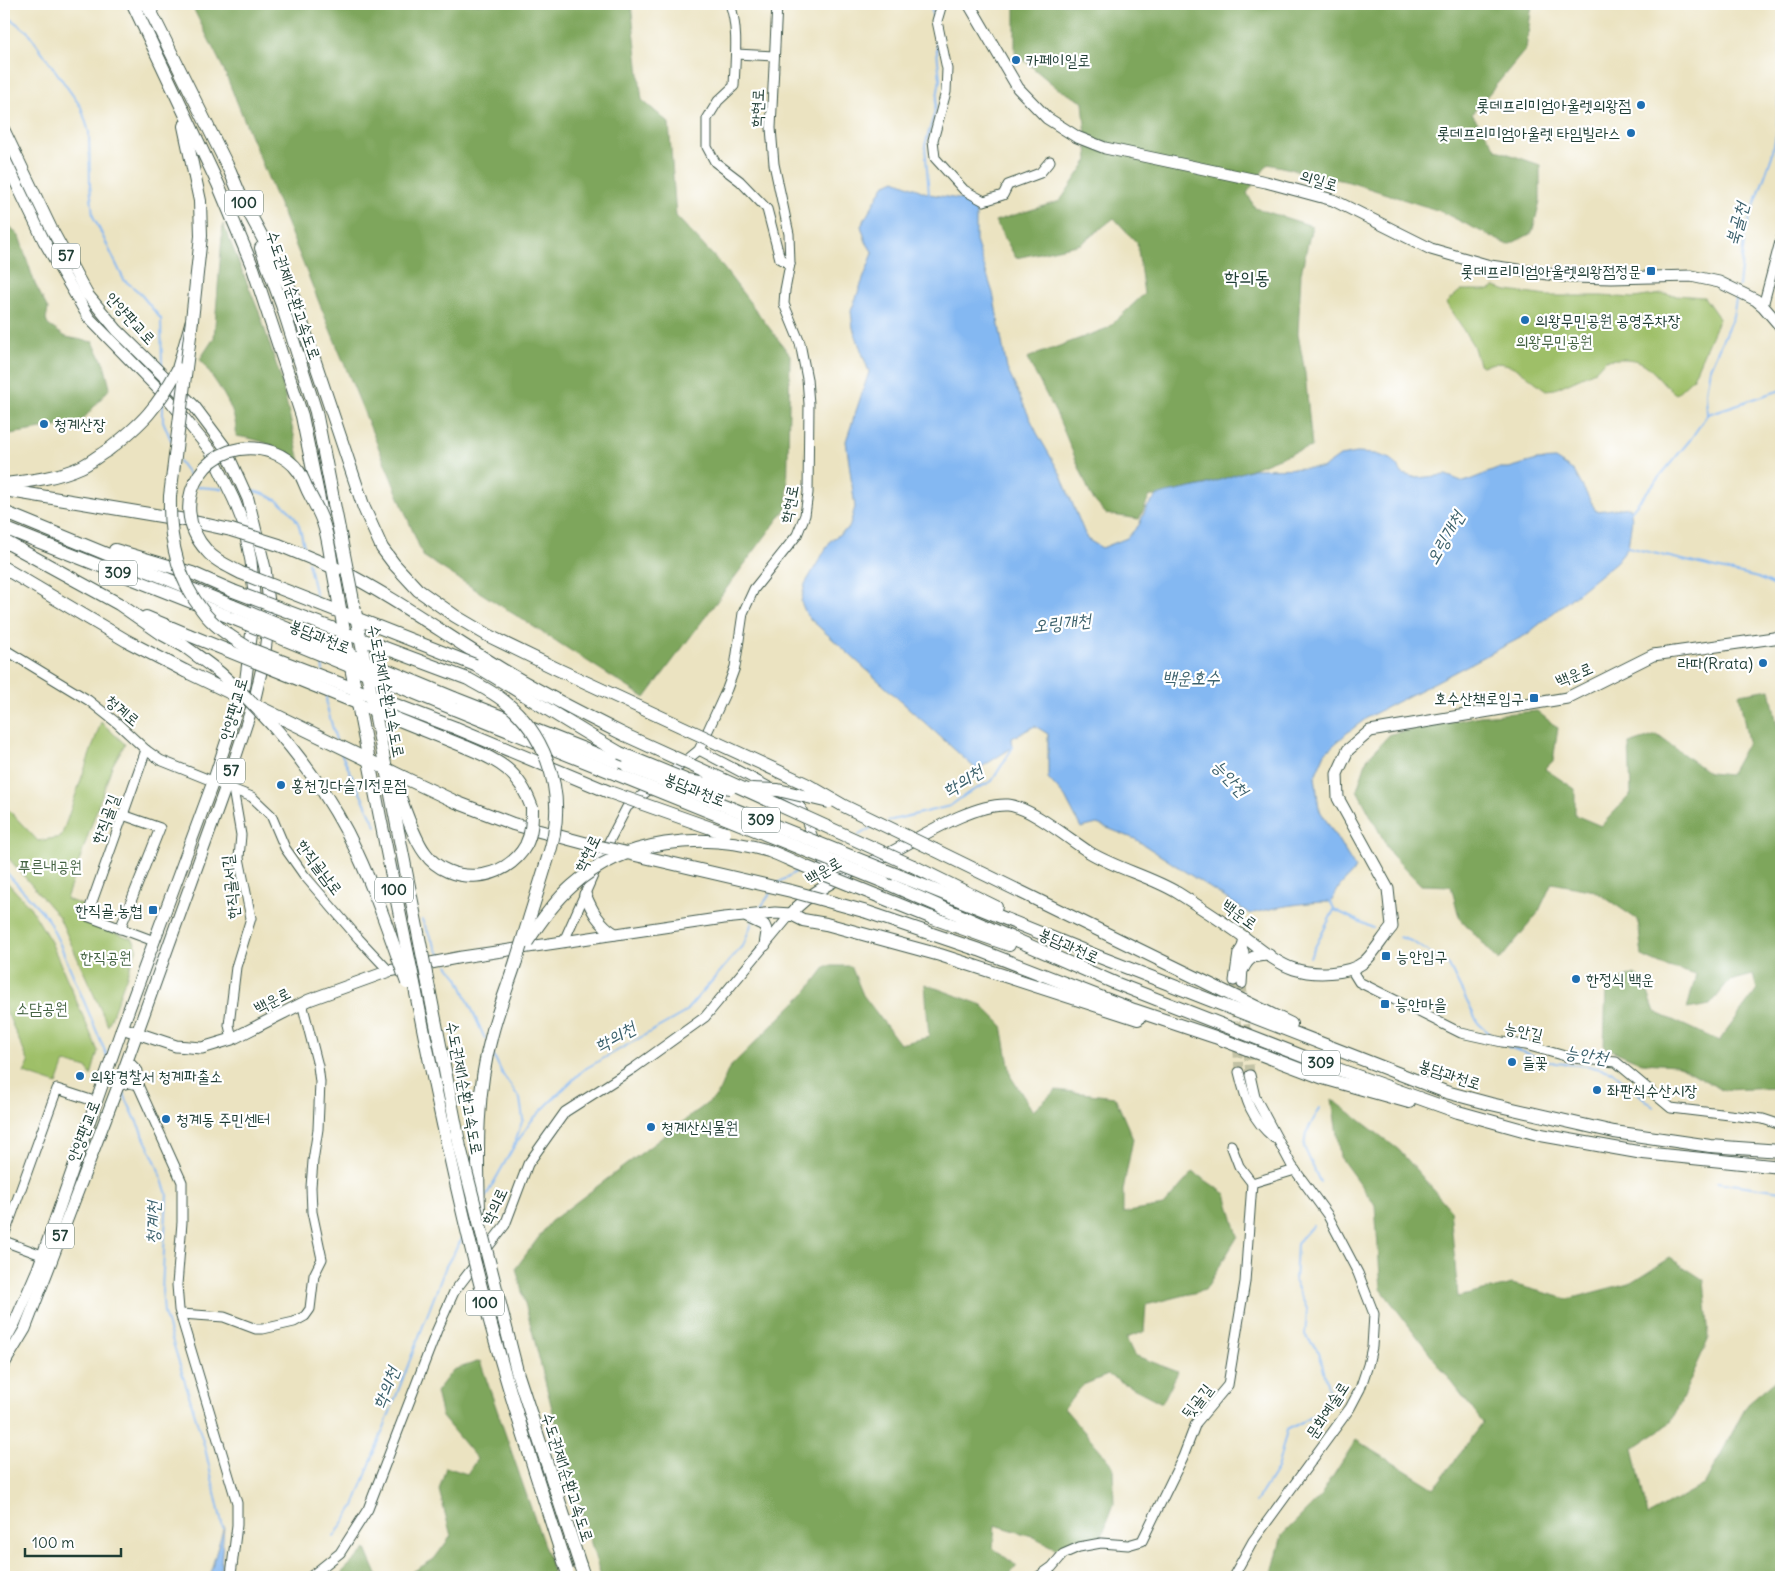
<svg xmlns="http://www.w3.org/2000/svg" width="1785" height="1581" font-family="Delius,'Poor Story',sans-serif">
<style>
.green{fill:#9ebf67;stroke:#5e7e4e}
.forest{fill:#7ea65c;stroke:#4e7248}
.water{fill:#84b8f2;stroke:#527a93}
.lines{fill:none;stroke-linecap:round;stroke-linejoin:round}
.stream{stroke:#84b8f2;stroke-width:2}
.minor-tunnel{stroke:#c2c2a5;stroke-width:9;stroke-dasharray:9 4.5;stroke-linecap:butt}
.minor-casing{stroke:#3e5649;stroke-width:11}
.major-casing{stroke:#3e5649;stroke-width:13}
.highway-casing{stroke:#3e5649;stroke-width:14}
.minor{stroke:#fff;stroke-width:9}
.major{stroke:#fff;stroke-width:11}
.highway{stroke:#fff;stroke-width:12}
.highway-bridge-casing{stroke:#3e5649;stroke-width:14;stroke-linecap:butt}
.highway-bridge{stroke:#fff;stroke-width:12}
.poi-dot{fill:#1f6fb2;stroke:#fff;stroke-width:2}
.labels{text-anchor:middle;stroke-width:4.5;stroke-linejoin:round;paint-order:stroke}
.shield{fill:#fff;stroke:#627771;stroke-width:1}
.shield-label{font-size:15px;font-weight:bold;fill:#1f3d34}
.poi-label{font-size:16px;fill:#1f3d34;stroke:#fff;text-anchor:start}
.street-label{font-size:16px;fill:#1f3d34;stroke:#fff}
.park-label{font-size:16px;fill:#456443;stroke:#fff}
.water-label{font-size:18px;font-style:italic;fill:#3d626d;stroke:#fff}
.quarter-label{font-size:19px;fill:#1f3d34;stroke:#fff}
</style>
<rect width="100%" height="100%" fill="#fff"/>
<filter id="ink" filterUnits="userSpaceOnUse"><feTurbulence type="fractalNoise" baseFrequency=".02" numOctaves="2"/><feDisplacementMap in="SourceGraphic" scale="10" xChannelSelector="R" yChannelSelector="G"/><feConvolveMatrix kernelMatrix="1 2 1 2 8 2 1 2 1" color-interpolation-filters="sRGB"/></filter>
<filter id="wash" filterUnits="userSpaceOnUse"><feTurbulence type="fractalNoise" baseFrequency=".0096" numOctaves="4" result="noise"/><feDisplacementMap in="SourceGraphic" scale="20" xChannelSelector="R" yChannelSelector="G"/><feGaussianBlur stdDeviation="1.12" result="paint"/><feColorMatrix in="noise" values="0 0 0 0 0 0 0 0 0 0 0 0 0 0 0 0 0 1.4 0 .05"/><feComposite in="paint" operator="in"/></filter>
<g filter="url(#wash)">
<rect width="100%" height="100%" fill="#ebe3c1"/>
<g class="green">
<path d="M1495 287 1507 291 1548 296H1601L1634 298 1662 294 1704 297 1719 318 1693 378 1676 394C1664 386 1656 372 1644 364 1633 357 1617 359 1605 360L1595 371 1555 389 1546 390C1524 375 1511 356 1482 366L1479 364 1473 345 1446 303 1461 290H1490Z"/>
<polygon points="101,722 125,744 112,766 66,899 85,906 80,920 133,939 137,948 108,1026 59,917 4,853 4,805 38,841 61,837"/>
<polygon points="4,879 30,907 51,942 98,1051 91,1076 87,1068 65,1062 57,1084 24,1073 29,1063 4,1006"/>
</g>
<g class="forest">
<polygon points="191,4 631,4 642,100 669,123 676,216 719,262 790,355 787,507 645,698 423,556 223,68"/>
<path d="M1015 4H1532L1526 49 1472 114 1497 150 1540 165V201L1532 233 1508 245 1440 211 1349 182 1268 164 1247 193 1255 208 1312 226 1301 273 1298 334 1305 373 1312 447C1292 452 1274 460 1254 468 1229 478 1203 486 1176 491 1167 493 1159 497 1150 496L1139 519 1106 514 1092 498 1058 417 1027 358 1108 328 1144 294 1137 243 1114 218 1081 244 1016 258 995 221 1060 201 1088 160 1083 102 1057 88 1015 53Z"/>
<polygon points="7,223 19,236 35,284 48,309 46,320 48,325 66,337 93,342 104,364 110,388 80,423 4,435 4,225"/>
<path d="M223 224 259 312 281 379 302 470C279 447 269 441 236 436 239 410 214 380 200 359L214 338Z"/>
<polygon points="1770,689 1781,746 1781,1088 1722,1090 1677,1065 1642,1063 1604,1047 1606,985 1635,974 1646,987 1655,1012 1719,1041 1757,990 1753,975 1730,981 1710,1005 1687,1009 1696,975 1662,965 1642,956 1638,920 1595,891 1552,883 1538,913 1499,961 1459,917 1451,886 1421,885 1391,854 1357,790 1367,759 1390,734 1480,716 1537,711 1558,728 1553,761 1545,769 1575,789 1575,815 1601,826 1631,794 1629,744 1657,735 1709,773 1730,775 1748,742 1739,694"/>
<polygon points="826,966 851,966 863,995 900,1044 929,1037 925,984 982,1005 1002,1025 1011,1077 1033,1111 1056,1090 1115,1097 1133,1139 1123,1190 1123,1213 1163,1206 1193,1172 1226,1194 1238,1236 1205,1290 1146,1305 1144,1332 1126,1338 1134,1355 1178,1372 1162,1403 1108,1375 1083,1385 1064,1408 1113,1465 1114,1504 1101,1538 1061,1551 1032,1536 995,1525 993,1548 1017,1566 1007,1577 601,1577 557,1428 516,1268 550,1222 717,1096 729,1068 808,990"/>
<polygon points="1332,1099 1399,1150 1450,1209 1458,1297 1512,1284 1568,1299 1632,1282 1670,1258 1704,1280 1709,1338 1671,1423 1633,1448 1648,1516 1705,1484 1748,1403 1781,1375 1781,1577 1271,1577 1282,1535 1319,1498 1356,1440 1434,1488 1483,1423 1381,1289 1375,1205 1340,1157"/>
<polygon points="480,1361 555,1577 404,1577 434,1559 451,1536 439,1490 446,1467 467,1474 477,1459 442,1417 436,1392 453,1370"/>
<polygon points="366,1549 378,1577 337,1577"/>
</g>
<g class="water">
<path d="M895 180 929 194 976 202V241L993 293 1007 369 1037 433 1060 473 1087 539 1102 548 1127 538 1139 525 1146 508 1157 496 1167 493 1205 485 1253 469 1323 468 1340 456 1357 453 1375 454 1391 459 1403 474 1417 478 1446 475 1464 482 1500 468H1509L1537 460 1555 459 1574 471 1596 511 1630 507 1632 519 1628 547 1616 562 1526 635 1368 717 1347 733 1325 753 1315 776 1319 809 1356 869 1340 886 1331 902C1303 902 1276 907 1250 914L1135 839 1097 824 1081 828 1065 797 1048 778V734L1035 726 1012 738 1013 747 977 770 807 616 801 602 805 584 831 540 849 528 855 507 846 441 869 372 853 328 851 311 873 253 866 242 861 226 884 185Z"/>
<polygon points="224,1526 220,1577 209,1577"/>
</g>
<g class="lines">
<g class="stream">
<polyline points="931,4 933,21"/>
<polyline points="4,14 28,32 81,107 89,132 90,185 93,216 124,280 139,292 161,319 162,367"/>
<polyline points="929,194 925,145 934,115 940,79 935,33"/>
<polyline points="1739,286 1745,232 1772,156 1777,130 1781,38"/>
<polyline points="163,404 163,421 171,440"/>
<polyline points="1708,414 1781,390"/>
<polyline points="1707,415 1706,392 1710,368 1733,316 1737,295"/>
<polyline points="179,461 192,479"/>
<polyline points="198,487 223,489"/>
<path d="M250 491C268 492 290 506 298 523 301 531 303 542 305 550"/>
<polyline points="1631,511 1690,440 1707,415"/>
<polyline points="1628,547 1758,578 1781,589"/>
<polyline points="308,562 316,596"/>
<polyline points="322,661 323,671"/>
<polyline points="326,696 327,707 336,740"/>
<polyline points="340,751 376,826"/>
<polyline points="888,821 950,806 968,793 992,781 1013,747 1010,745"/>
<polyline points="859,835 874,826"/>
<polyline points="396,868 401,877"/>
<polyline points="4,870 46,916 59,942 107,1056"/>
<polyline points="778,883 799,870"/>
<polyline points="1330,901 1335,910 1373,928"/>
<polyline points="759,910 772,891"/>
<polyline points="422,920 437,950 442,957"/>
<polyline points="1400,937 1411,941 1448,964 1478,1023 1492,1036"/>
<polyline points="1310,957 1334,910"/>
<polyline points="448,965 458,978 485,1039"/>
<polyline points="1508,1047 1555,1063 1588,1066 1613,1072 1654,1107"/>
<polyline points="493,1054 503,1075 520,1099 523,1119 513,1148"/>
<polyline points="122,1090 156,1163 167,1194 162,1290 164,1313 205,1448 223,1528"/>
<polyline points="1320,1182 1304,1147 1306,1133 1320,1108"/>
<polyline points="1717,1182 1781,1191"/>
<polyline points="485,1198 513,1148 532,1120 548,1104 583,1070 684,1013 744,944 752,922"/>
<polyline points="1256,1502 1277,1469 1287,1430 1320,1412 1329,1391 1319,1352 1305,1335 1307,1309 1295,1282 1297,1243 1313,1225"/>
<polyline points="334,1537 354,1506 446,1266 463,1237"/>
</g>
</g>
</g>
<g filter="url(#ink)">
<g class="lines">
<g class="minor-tunnel">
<polyline points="1234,981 1239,1072"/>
<polyline points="1242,984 1250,1075"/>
</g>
<defs>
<g id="minor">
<path d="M730 4C739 29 735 60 734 86L718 101 707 119V147L715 162 740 181 767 209 780 259 790 264"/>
<polyline points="942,4 937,21 947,69 946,92 933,140 935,158 964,190 984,201 1003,195 1008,185 1040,173 1050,161"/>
<polyline points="736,54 774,56"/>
<polyline points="1763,306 1781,238"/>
<polyline points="4,649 88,700 117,723 146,750 160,760 252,797 271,815 285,848 304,875 359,939 389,971"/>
<polyline points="146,750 87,916 154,941"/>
<polyline points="699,750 771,788"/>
<polyline points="666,777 699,750 727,689 735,667 743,613 754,589 797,535 805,515 808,493 809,404 807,379 800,343 784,304 785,290 790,264 789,234 774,164 771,128 777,4"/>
<polyline points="783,794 793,799 801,808 830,879"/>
<polyline points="120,929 160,828 123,815"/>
<polyline points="564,941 603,853 627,807 654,786"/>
<polyline points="1242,947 1244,952 1242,984"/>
<polyline points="1351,969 1359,982 1461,1033 1502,1042 1526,1045 1572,1058 1616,1062 1671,1108 1763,1119 1781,1125"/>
<polyline points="1234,981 1238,953 1242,947 1244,937"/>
<polyline points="232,1039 229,1025 236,967 251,918 239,858 241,835 233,789"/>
<polyline points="127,1060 138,1071 138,1085 182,1182 182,1222 177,1285 179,1310 237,1503 237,1525 231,1575"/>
<path d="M1239 1072C1246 1101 1251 1119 1274 1138"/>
<polyline points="118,1086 129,1083 138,1085"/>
<polyline points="1231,1145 1239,1166 1252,1183 1295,1170"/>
<polyline points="4,1236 57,1089 97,1102"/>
<polyline points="4,1241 47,1257"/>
<polyline points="485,1251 505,1225 528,1164 565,1112 634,1068 705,1017 791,914"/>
<polyline points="181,1314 224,1317 256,1329 263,1329 294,1322 305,1316 310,1309 314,1275 322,1259 312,1212 311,1187 313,1161 318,1129 320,1082 318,1066 302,1003"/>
<polyline points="310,1577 340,1553 368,1509 437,1330 454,1292 477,1262"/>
<polyline points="1038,1577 1052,1567 1063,1554 1079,1547 1101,1543 1128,1545 1142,1541 1183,1457 1196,1423 1228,1385 1245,1282 1252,1183"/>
<polyline points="1233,1577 1253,1541 1350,1408 1360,1389 1368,1365 1372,1347 1374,1314 1358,1273 1327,1214 1292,1166 1255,1097 1250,1075"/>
</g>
<g id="major">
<polyline points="969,4 1018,88 1047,118 1077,137 1105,148 1266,182 1333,200 1431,249 1490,266 1570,277 1612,278 1691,276 1719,282 1756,300 1763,306 1781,327"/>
<polyline points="4,130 51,228 87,294 117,330 194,406 224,446 248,499 265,568 270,612 264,659 255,698 226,786 118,1086 52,1259 25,1329 4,1364"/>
<polyline points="4,158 44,241 89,318 172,403 210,450 234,500 243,523 251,561 255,606 245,685 213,782 122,1028 38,1269 15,1322 4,1342"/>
<path d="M585 894C592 911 599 924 615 934"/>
<polyline points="747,917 764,925 767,932 765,945"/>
<path d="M1243 969C1250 955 1255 956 1269 955"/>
<path d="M122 1028 176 1046 202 1048 232 1039 309 1000 389 971 462 957 724 918 775 913 791 914C811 888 861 868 890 853 921 837 973 803 1008 805 1030 807 1069 839 1089 852 1117 869 1150 876 1178 893 1200 907 1222 921 1244 937 1259 948 1276 963 1294 969 1313 975 1348 975 1364 962 1372 956 1384 936 1392 927L1388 889 1338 798 1337 774 1348 750 1370 731 1567 698 1653 655 1781 637"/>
</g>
<g id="highway">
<polyline points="133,4 218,184 253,268 302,416 322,514"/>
<polyline points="147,4 230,171 246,209"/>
<polyline points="243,201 292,293 364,508 382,548 394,564 418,590 455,616 489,636 557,669 689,730"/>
<polyline points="261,248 282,305 316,412 339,529"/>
<polyline points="178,369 192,320 201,236 200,201 184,126"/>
<path d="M4 484C30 481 57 478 81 467 90 463 99 455 108 450"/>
<polyline points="4,490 185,520 231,530"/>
<polyline points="4,512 233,606"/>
<polyline points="4,528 232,618"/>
<polyline points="4,541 119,604 162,634 184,646"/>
<polyline points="115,550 192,573 233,591"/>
<polyline points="4,568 127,641 185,671"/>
<path d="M340 570C393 597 437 629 487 660 531 688 578 712 625 735"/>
<polyline points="146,617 189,635"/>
<path d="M475 665C524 694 571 725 620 753"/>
<polyline points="454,698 627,766"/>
<polyline points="454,709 616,774"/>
<polyline points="456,728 609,792"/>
<path d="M466 747C500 761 519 771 532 808"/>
<polyline points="405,778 456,802 513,824 588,844"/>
<polyline points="935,850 1291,1024"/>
<polyline points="913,866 996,907"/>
<polyline points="895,874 1097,956 1446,1092 1491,1104 1614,1132 1710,1146 1781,1151"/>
<polyline points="884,882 1115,983 1315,1061 1458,1112 1541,1135 1643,1153 1781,1167"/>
<polyline points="878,896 930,917 1009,945"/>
<polyline points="867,912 979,950 1134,1010 1215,1037 1323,1078 1409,1102"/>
<polyline points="791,914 803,920 826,924 940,955 1138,1019"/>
<path d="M479 1209C477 1150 476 1091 492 1034 498 1010 508 986 516 961"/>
<polyline points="580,1565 584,1577"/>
</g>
</defs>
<use href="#minor" class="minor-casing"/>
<use href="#major" class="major-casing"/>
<use href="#highway" class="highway-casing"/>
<use href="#minor" class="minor"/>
<use href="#major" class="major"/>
<use href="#highway" class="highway"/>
<defs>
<g id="highway-bridge">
<path d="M192 320 170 496C169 537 176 577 202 610 214 627 233 638 250 649L456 728"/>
<path d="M108 450C143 423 157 408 178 369"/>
<polyline points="339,529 460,1147 518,1375 580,1565"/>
<polyline points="231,530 279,545 337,569"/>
<path d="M233 591 468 679C480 686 493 692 504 701 543 732 563 784 554 834 552 847 547 861 543 874 534 903 525 932 516 961"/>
<polyline points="233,606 454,698"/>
<polyline points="232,618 454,709"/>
<polyline points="189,635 466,747"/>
<path d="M184 646C196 655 208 663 220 673 269 715 317 775 347 832 372 881 389 932 407 983"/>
<path d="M475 665 241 573C230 567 215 561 207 551 162 502 209 431 272 452 283 456 293 463 299 472 303 478 305 485 308 491 314 503 322 516 325 529 329 542 330 556 333 570 358 708 385 845 414 983 434 1085 455 1186 481 1287 505 1382 537 1477 567 1571"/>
<polyline points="185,671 239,697"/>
<polyline points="257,706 405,778"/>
<polyline points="689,730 806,784 844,806 935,850"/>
<polyline points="625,735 913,866"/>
<polyline points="620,753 688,781 731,788"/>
<polyline points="627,766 895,874"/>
<polyline points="616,774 884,882"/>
<path d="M393 778C401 798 412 836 425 853 449 887 506 882 526 845 532 833 532 821 532 808"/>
<polyline points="751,789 778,790 829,802"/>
<polyline points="609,792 725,833"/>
<polyline points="588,844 791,891 867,912"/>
<path d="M527 942C540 922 554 902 572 886 624 839 703 831 769 851 780 855 792 861 804 866 828 876 853 886 878 896"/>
</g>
</defs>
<use href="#highway-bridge" class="highway-bridge-casing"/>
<use href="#highway-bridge" class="highway-bridge"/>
</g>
</g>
<g class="poi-dot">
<circle cx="1016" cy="60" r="5"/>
<circle cx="1641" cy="105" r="5"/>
<circle cx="1631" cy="133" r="5"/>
<rect x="1646" y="266" width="10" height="10" rx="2.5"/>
<circle cx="1525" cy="320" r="5"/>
<circle cx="44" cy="424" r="5"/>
<circle cx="1763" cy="663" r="5"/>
<rect x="1529" y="693" width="10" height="10" rx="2.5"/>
<circle cx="281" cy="785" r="5"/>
<rect x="148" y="905" width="10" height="10" rx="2.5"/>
<rect x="1381" y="951" width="10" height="10" rx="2.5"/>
<circle cx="1576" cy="979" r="5"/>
<rect x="1380" y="999" width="10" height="10" rx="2.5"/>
<circle cx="1512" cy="1062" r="5"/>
<circle cx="80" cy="1076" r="5"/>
<circle cx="1597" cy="1090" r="5"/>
<circle cx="166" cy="1119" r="5"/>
<circle cx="651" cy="1127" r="5"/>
</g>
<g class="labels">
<g class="shield">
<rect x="225" y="190.5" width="38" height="25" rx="4"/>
<rect x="52" y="243.5" width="28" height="25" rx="4"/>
<rect x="99" y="560.5" width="38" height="25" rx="4"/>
<rect x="217" y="758.5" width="28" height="25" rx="4"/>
<rect x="742" y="807.5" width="38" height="25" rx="4"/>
<rect x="375" y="877.5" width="38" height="25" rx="4"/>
<rect x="1302" y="1050.5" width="38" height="25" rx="4"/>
<rect x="46" y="1223.5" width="28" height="25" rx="4"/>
<rect x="466" y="1290.5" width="38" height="25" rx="4"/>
</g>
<g class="shield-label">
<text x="244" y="208">100</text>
<text x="66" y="261">57</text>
<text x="118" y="578">309</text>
<text x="231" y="776">57</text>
<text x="761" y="825">309</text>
<text x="394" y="895">100</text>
<text x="1321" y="1068">309</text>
<text x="60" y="1241">57</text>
<text x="485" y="1308">100</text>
</g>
<g class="poi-label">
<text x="1026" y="66">카페이일로</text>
<text x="1631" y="111" text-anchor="end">롯데프리미엄아울렛의왕점</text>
<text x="1621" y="139" text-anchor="end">롯데프리미엄아울렛 타임빌라스</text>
<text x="1641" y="277" text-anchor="end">롯데프리미엄아울렛의왕점정문</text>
<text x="1535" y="326">의왕무민공원 공영주차장</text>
<text x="54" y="430">청계산장</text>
<text x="1753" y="669" text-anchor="end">라따(Rrata)</text>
<text x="1524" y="704" text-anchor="end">호수산책로입구</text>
<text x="291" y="791">홍천깅다슬기전문점</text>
<text x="143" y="916" text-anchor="end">한직골.농협</text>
<text x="1396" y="962">능안입구</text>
<text x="1586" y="985">한정식 백운</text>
<text x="1395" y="1010">능안마을</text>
<text x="1522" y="1068">들꽃</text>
<text x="90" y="1082">의왕경찰서 청계파출소</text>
<text x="1607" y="1096">좌판식수산시장</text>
<text x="176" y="1125">청계동 주민센터</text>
<text x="661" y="1133">청계산식물원</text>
</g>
<g class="street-label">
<text transform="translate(757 108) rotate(-88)" y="6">학현로</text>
<text transform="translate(1319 180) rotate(17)" y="6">의일로</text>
<text transform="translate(294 295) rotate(71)" y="6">수도권제1순환고속도로</text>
<text transform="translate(131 318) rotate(47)" y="6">안양판교로</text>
<text transform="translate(789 504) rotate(-79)" y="6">학현로</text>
<text transform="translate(320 636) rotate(22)" y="6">봉담과천로</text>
<text transform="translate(1574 674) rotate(-23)" y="6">백운로</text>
<text transform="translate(387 691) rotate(79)" y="6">수도권제1순환고속도로</text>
<text transform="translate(233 709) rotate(-74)" y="6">안양판교로</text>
<text transform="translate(123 710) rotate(40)" y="6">청계로</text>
<text transform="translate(695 789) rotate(22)" y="6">봉담과천로</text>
<text transform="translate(105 819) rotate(-70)" y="6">한직골길</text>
<text transform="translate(587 853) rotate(-64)" y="6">학현로</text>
<text transform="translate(320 867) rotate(53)" y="6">한직골남로</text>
<text transform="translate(823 870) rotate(-30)" y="6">백운로</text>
<text transform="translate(230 887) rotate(-96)" y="6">한직골서길</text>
<text transform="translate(1240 914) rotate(36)" y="6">백운로</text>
<text transform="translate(1069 945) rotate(24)" y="6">봉담과천로</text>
<text transform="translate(272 1000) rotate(-27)" y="6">백운로</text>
<text transform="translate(1524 1031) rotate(12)" y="6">능안길</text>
<text transform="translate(1450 1074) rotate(18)" y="6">봉담과천로</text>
<text transform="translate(465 1088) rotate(79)" y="6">수도권제1순환고속도로</text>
<text transform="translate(83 1131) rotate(-69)" y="6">안양판교로</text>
<text transform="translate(494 1206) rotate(-65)" y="6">학의로</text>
<text transform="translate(1197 1401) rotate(-53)" y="6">뒷골길</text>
<text transform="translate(1327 1410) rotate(-57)" y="6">문화예술로</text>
<text transform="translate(568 1477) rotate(72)" y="6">수도권제1순환고속도로</text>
</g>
<g class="park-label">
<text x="1554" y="347">의왕무민공원</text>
<text x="50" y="872">푸른내공원</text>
<text x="106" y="963">한직공원</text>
<text x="42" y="1014">소담공원</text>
</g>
<g class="water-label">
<text transform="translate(1737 224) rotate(-75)" y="6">북골천</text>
<text transform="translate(1445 538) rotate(-60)" y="6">오링개천</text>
<text transform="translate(1062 623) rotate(-6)" y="6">오링개천</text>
<text x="1191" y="684">백운호수</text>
<text transform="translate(1230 778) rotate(47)" y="6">능안천</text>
<text transform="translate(963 781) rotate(-32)" y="6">학의천</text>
<text transform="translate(615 1037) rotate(-29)" y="6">학의천</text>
<text transform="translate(1586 1055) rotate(9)" y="6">능안천</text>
<text transform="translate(153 1223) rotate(-89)" y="6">청계천</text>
<text transform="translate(386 1388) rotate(-69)" y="6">학의천</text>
</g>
<g class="quarter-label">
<text x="1247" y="284">학의동</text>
</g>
</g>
<rect width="1785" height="1581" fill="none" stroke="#fff" stroke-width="20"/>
<path d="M25 1548v8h96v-8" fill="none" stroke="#1f3d34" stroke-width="2.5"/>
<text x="32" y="1548" font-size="15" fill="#1f3d34" stroke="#ffffff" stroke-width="4" paint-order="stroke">100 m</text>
</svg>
